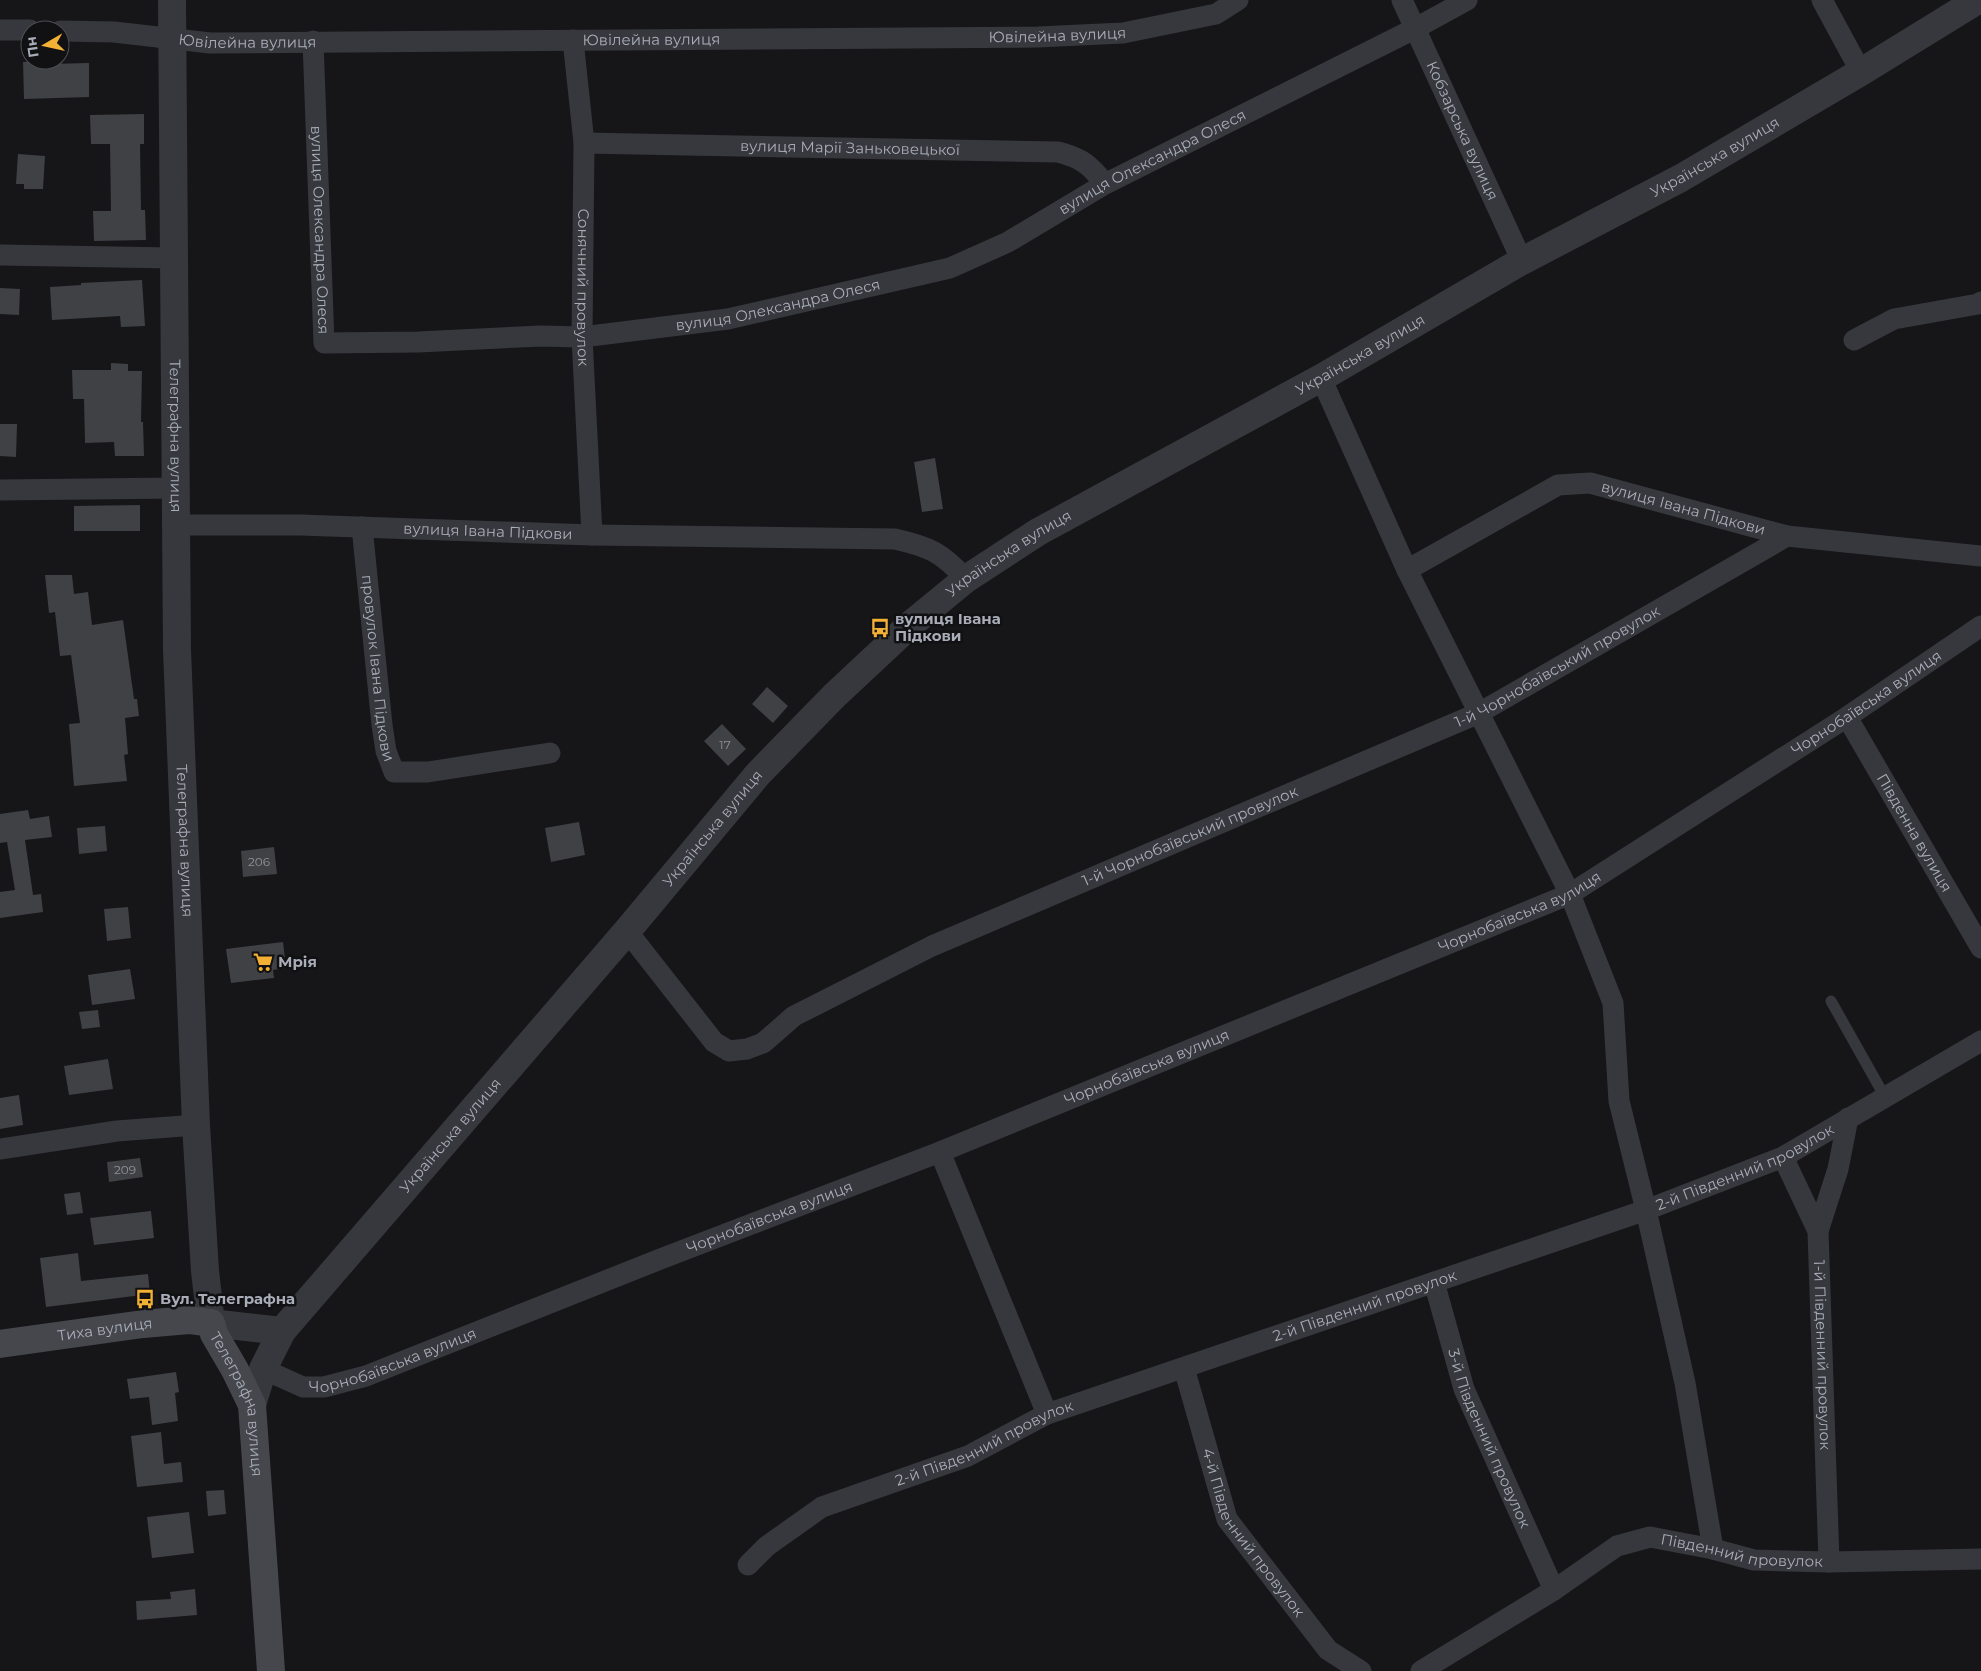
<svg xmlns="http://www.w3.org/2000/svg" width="1981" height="1671" font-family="Montserrat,sans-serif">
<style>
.building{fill:#404145}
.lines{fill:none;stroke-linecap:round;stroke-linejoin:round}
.service{stroke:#37383d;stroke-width:11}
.minor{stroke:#37383d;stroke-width:21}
.tertiary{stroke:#37383d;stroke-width:28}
.secondary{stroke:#45474d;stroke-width:28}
.labels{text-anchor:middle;stroke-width:5;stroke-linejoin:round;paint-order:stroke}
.number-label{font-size:12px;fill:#8e929b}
.street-label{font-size:15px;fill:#a8adb8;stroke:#111113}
.poi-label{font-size:15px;font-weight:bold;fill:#a8adb8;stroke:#111113;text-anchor:start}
</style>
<rect width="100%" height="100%" fill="#161618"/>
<g class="building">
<polygon points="49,61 49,64 89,63 89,97 24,99 23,62"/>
<polygon points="144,114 144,144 140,144 141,210 145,210 146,240 94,241 93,211 111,211 110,144 91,144 90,115"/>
<polygon points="18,154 45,156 43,189 24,189 24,184 16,184"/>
<polygon points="142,280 145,326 121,327 120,316 52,320 50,287 81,285 81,283"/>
<polygon points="0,288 20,289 19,315 0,314"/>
<polygon points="111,363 128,364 128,371 142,371 141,422 143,422 144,456 115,456 114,442 85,443 84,399 73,399 72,370 111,370"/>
<polygon points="0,424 17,424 16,457 0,456"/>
<polygon points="935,458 943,509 922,512 914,462"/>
<polygon points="140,505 140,531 74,531 74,506"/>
<polygon points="45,575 72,575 74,594 88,592 92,625 123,620 134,699 137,699 139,716 125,718 128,754 124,755 127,781 74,786 69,724 80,723 71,655 60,656 55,612 49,613"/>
<polygon points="767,687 788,706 773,723 752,704"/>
<polygon points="722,724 746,749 728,766 704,741"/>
<polygon points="28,810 30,819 49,816 52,837 25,840 33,895 41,894 43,912 0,918 0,892 15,890 7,842 0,843 0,814"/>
<polygon points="579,822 585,855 551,862 545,828"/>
<polygon points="105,826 107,851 79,854 77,828"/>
<polygon points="274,847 277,874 243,877 241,851"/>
<polygon points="128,907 131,938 107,941 104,909"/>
<polygon points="283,942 286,968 273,970 274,978 231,983 226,949"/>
<polygon points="130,969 135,999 92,1005 88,975"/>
<polygon points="98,1010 100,1027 82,1029 79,1012"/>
<polygon points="108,1059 113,1089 69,1095 64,1066"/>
<polygon points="19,1095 23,1125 0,1129 0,1098"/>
<polygon points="140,1158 143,1177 109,1182 107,1162"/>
<polygon points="80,1192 83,1213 67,1215 64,1194"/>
<polygon points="151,1211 154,1238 94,1245 90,1218"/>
<polygon points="78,1253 81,1281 148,1274 150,1294 46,1307 40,1258"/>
<polygon points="176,1372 179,1392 175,1393 178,1421 152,1425 149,1397 130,1399 127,1379"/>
<polygon points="161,1432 164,1464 181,1462 183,1482 137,1487 131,1436"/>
<polygon points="224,1490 226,1514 208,1516 206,1491"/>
<polygon points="189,1512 194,1553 152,1558 147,1517"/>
<polygon points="195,1589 197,1615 137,1620 136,1601 171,1599 170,1592"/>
</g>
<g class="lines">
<polyline class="service" points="1831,1001 1885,1097"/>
<g class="minor">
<path id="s1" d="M1402 0 1522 261"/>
<polyline points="1822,0 1861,72"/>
<polyline points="0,30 30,30"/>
<path id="s2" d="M60 31 114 32 210 43 1038 37 1123 33 1216 14 1238 0"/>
<path id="s3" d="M573 40 584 143 582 337 592 535"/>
<path id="s4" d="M313 41 324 343 418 342 541 336 582 337 728 319 950 268 1008 242 1105 184 1416 28 1467 0"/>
<path id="s5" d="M584 143 1058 152C1082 158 1090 165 1105 184"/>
<polyline points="0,255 174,258"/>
<polyline points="1854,340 1894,319 1978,304 1981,302"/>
<polyline points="1321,378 1407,570 1570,894 1613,1003 1619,1101 1646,1210 1685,1383 1713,1549"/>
<polyline points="0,490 176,488"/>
<path id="s6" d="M177 525H300L592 535 895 539C930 547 941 552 966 579"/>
<path id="s7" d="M362 527 382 725 386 751 394 772H428L550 753"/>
<path id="s8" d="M1407 570 1558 485 1590 483 1787 536 1981 556"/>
<path id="s9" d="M1847 717 1981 948"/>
<path id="s10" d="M627 931 714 1042 729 1051 747 1049 763 1043 794 1016 932 946 1479 713 1787 536"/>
<polyline points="0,1149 117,1131 196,1125"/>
<polyline points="940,1152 1047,1414"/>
<path id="s11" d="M1783 1157 1818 1231 1829 1562"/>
<polyline points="1818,1231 1838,1169 1848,1118"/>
<path id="s12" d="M1434 1282 1464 1389 1554 1590"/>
<path id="s13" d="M1184 1368 1227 1519 1328 1650 1361 1671"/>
<path id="s14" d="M263 1369 303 1387H324L366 1376 663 1258 940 1152 1570 894 1847 717 1981 626"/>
<path id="s15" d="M748 1565 767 1546 822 1507 968 1456 1047 1414 1646 1210 1783 1157 1981 1041"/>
<path id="s16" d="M1421 1671 1554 1590 1617 1546 1650 1537 1713 1549 1754 1560 1829 1562 1981 1559"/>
</g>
<g class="tertiary">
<path id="s17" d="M172 0 177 650 196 1125 205 1271 211 1323 282 1331"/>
<path id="s18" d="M252 1405 263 1369 282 1331 627 931 758 774 834 696 910 625 966 579 1038 532 1321 378 1522 261 1681 178 1861 72 1978 0"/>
</g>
<path class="secondary" id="s19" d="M0 1344 143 1324 189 1320 211 1323 214 1334 235 1370 252 1405 271 1671"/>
</g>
<defs>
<symbol id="bus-bare" viewBox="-9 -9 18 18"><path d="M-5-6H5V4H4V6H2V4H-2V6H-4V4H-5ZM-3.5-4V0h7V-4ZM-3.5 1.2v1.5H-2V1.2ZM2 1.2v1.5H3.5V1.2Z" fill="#f2b134" stroke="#111113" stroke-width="2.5" paint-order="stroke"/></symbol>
<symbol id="supermarket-bare" viewBox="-9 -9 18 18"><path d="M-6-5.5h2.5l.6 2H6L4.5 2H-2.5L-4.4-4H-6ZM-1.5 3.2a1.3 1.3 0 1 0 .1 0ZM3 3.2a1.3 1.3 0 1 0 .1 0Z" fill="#f2b134" stroke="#111113" stroke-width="2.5" paint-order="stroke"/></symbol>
</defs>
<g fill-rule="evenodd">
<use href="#bus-bare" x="866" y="614" width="28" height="28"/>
<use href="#supermarket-bare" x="249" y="948" width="28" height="28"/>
<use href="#bus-bare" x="131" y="1285" width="28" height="28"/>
</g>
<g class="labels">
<g class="number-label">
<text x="725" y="749">17</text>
<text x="259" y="866">206</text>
<text x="125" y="1174">209</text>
</g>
<g class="street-label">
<text dy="5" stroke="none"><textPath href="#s2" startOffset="998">Ювілейна вулиця</textPath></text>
<text dy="5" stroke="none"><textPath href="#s2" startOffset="592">Ювілейна вулиця</textPath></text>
<text dy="5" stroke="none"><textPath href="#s2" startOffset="188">Ювілейна вулиця</textPath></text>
<text dy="5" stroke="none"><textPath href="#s1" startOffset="144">Кобзарська вулиця</textPath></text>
<text dy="5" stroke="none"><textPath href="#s5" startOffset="266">вулиця Марії Заньковецької</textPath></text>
<text dy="5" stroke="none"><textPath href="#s18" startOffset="1958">Українська вулиця</textPath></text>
<text dy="5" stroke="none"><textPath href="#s4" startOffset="1164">вулиця Олександра Олеся</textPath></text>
<text dy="5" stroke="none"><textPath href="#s4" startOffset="189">вулиця Олександра Олеся</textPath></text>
<text dy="5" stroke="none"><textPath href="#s3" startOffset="248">Сонячний провулок</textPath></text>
<text dy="5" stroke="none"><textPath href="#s4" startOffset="759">вулиця Олександра Олеся</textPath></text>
<text dy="5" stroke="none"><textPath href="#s18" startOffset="1552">Українська вулиця</textPath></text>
<text dy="5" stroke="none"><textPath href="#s17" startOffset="436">Телеграфна вулиця</textPath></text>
<text dy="5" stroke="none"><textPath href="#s8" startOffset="302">вулиця Івана Підкови</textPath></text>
<text dy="5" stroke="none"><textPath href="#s6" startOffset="311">вулиця Івана Підкови</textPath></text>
<text dy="5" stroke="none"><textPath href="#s18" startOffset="1148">Українська вулиця</textPath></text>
<text dy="5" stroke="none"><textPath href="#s10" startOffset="1075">1-й Чорнобаївський провулок</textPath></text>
<text dy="5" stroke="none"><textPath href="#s7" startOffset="142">провулок Івана Підкови</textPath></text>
<text dy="5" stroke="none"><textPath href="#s14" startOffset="1758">Чорнобаївська вулиця</textPath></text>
<text dy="5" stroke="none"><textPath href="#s18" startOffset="742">Українська вулиця</textPath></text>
<text dy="5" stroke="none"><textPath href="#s9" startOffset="134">Південна вулиця</textPath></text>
<text dy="5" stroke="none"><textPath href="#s10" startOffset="670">1-й Чорнобаївський провулок</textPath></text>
<text dy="5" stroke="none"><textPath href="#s17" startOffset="841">Телеграфна вулиця</textPath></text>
<text dy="5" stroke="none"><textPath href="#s14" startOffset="1352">Чорнобаївська вулиця</textPath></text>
<text dy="5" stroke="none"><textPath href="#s14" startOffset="948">Чорнобаївська вулиця</textPath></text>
<text dy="5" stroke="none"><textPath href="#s18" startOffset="338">Українська вулиця</textPath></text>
<text dy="5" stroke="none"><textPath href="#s15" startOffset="1079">2-й Південний провулок</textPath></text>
<text dy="5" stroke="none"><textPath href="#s14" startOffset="542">Чорнобаївська вулиця</textPath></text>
<text dy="5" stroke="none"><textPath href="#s15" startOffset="674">2-й Південний провулок</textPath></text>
<text dy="5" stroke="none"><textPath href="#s19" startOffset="106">Тиха вулиця</textPath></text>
<text dy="5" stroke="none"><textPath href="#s11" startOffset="206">1-й Південний провулок</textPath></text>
<text dy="5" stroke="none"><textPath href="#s14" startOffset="138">Чорнобаївська вулиця</textPath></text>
<text dy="5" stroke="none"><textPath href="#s19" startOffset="300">Телеграфна вулиця</textPath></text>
<text dy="5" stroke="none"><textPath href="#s12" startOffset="166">3-й Південний провулок</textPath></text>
<text dy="5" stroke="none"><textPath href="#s15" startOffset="269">2-й Південний провулок</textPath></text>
<text dy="5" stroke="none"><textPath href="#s13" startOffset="181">4-й Південний провулок</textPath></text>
<text dy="5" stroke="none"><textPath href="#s16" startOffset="360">Південний провулок</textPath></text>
</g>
<g class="poi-label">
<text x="895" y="624">вулиця Івана<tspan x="895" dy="17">Підкови</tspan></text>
<text x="278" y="967">Мрія</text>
<text x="160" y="1304">Вул. Телеграфна</text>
</g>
</g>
<g transform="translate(45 45) rotate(261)"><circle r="24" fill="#111113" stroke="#4d4f55"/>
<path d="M0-4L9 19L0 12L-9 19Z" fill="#f2b134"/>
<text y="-8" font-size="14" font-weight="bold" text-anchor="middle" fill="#a8adb8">Пн</text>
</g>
</svg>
